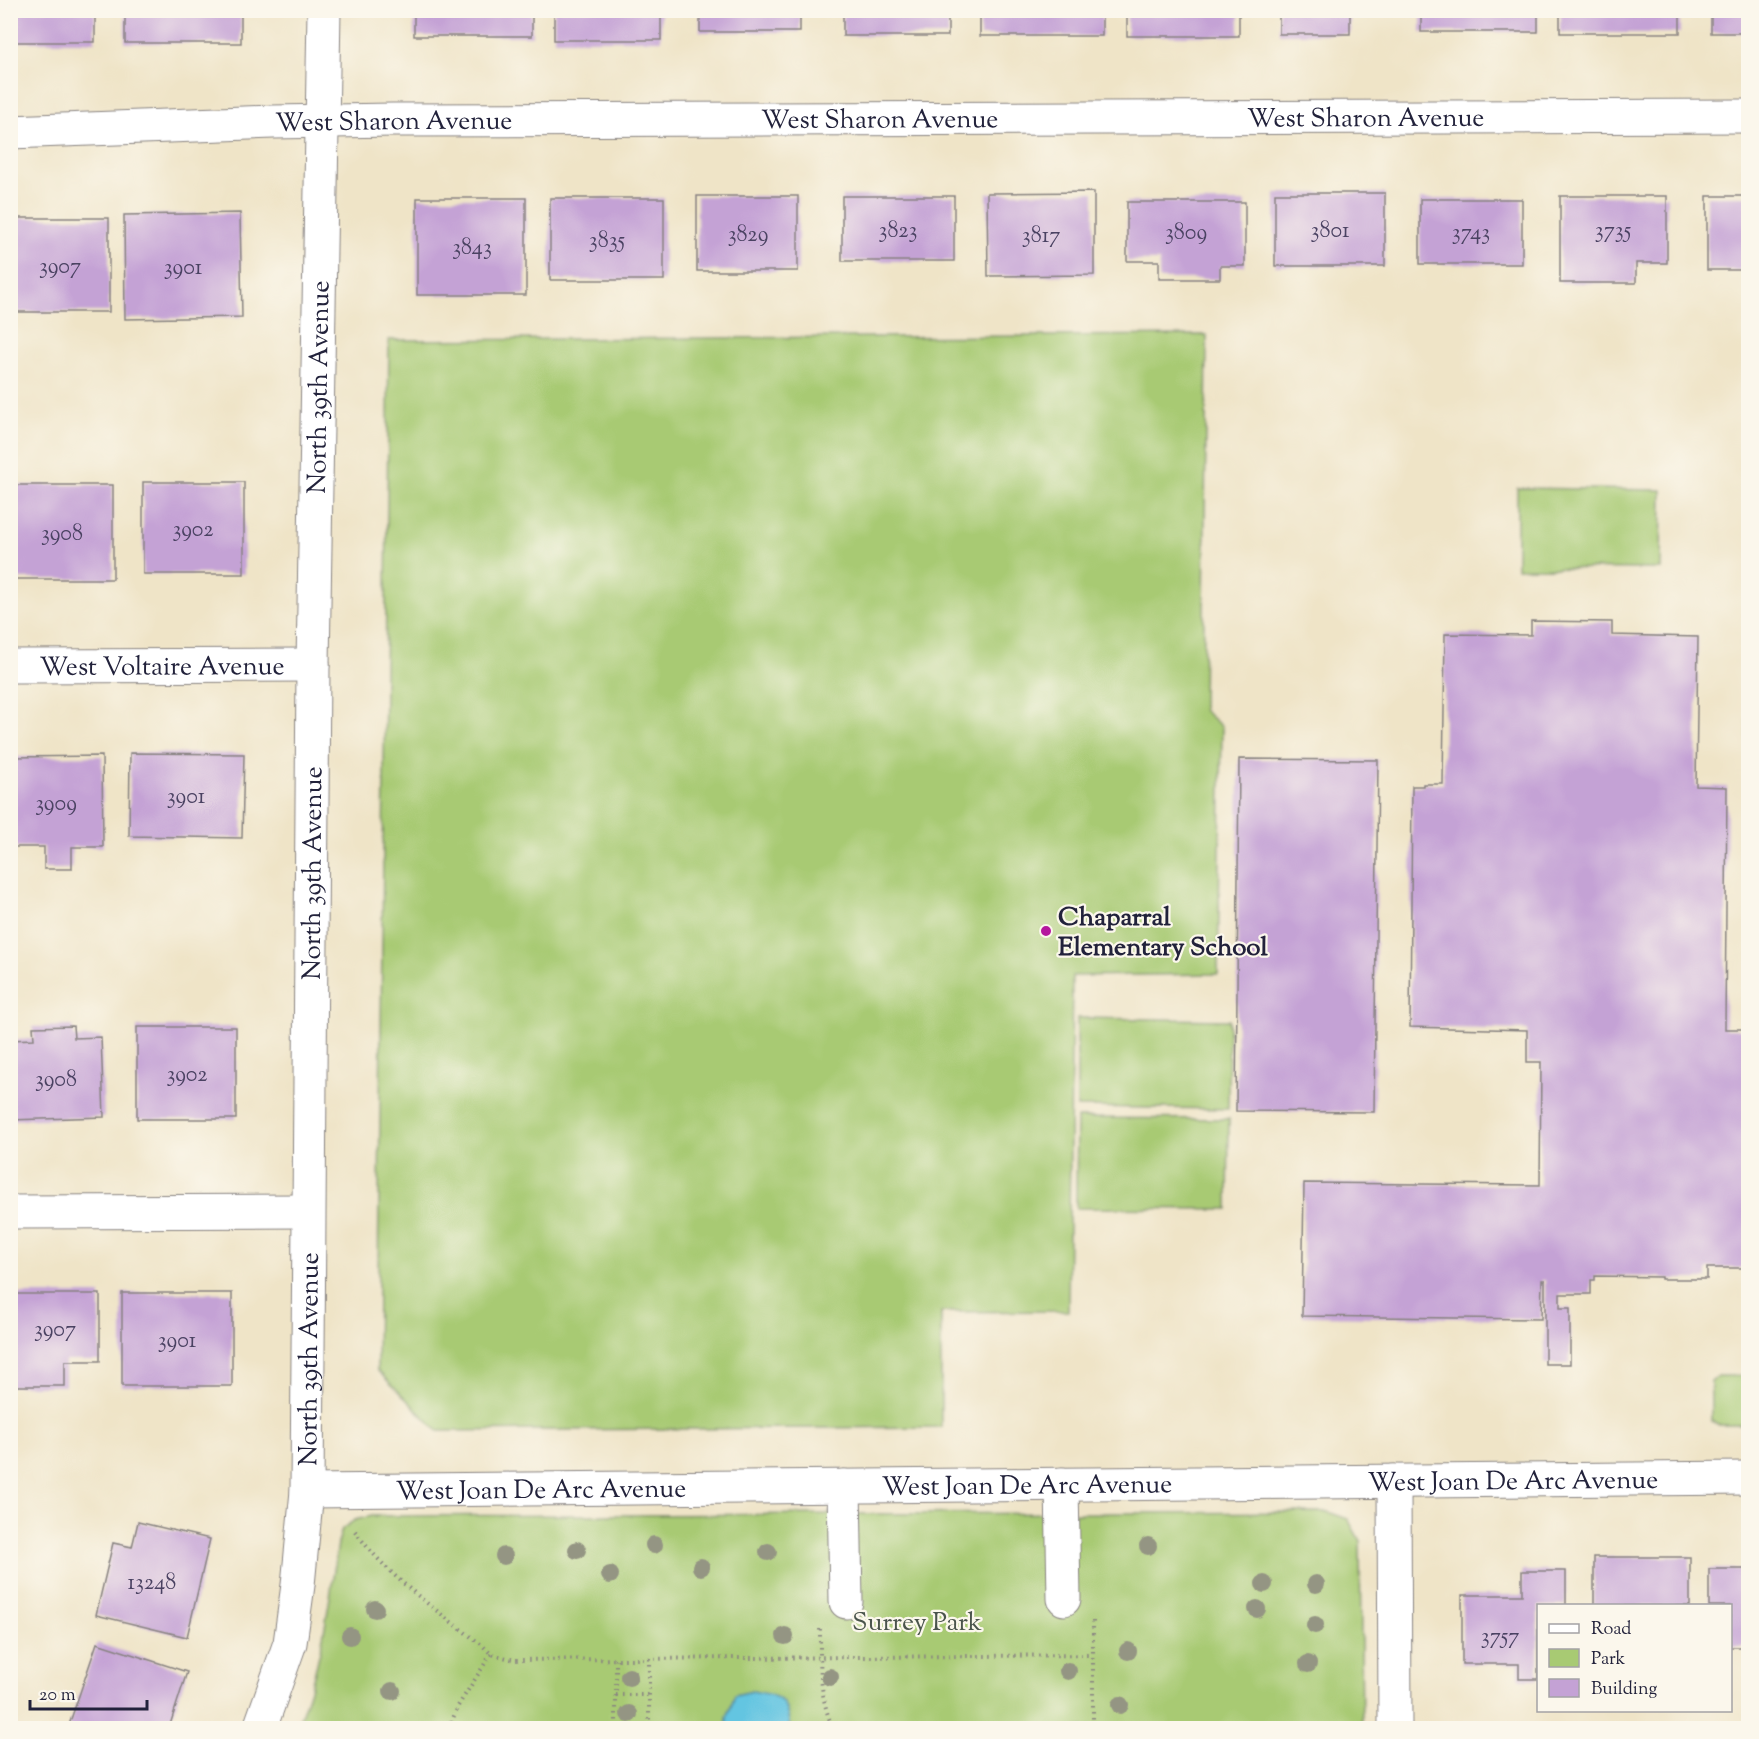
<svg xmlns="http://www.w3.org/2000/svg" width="1759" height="1739" font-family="'Sorts Mill Goudy',serif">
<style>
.green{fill:#a8ca73;stroke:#657657;stroke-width:1.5}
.water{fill:#63c5e1;stroke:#42748e;stroke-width:1.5}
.building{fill:#c4a2d5}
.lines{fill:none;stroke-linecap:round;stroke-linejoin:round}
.minor-casing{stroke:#888381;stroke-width:35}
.path{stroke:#888381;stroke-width:4;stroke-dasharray:1.5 4.5;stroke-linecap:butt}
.minor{stroke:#fff;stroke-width:33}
.tree{fill:#949583}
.poi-dot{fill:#b5179e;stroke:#fbf7ec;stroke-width:2}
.labels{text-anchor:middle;stroke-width:4.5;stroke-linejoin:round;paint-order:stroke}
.number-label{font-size:22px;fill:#4a4262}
.street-label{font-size:26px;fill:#22223b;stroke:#fbf7ec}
.poi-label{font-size:26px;font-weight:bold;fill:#22223b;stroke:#fbf7ec;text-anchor:start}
.park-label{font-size:26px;fill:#4a544c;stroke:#fbf7ec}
</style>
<rect width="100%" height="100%" fill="#fbf7ec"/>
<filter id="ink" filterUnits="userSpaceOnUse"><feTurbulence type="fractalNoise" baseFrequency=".0167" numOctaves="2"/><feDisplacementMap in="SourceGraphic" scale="12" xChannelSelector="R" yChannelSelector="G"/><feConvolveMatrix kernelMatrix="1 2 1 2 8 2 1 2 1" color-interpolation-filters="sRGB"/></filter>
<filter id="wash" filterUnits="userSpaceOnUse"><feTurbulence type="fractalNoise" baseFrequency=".008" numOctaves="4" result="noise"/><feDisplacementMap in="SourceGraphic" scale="24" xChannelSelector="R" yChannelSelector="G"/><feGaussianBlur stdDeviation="1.35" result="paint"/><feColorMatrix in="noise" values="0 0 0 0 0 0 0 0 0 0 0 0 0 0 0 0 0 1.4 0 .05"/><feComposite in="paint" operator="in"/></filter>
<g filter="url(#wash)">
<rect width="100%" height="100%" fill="#efe4c7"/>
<g class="green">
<polygon points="1207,335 1203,710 1222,727 1218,974 1072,976 1068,1311 941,1312 941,1427 438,1431 377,1370 389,340"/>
<polygon points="1517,488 1662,490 1661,569 1517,568"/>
<rect x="1747" y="693" width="1" height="113"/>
<polygon points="1077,1018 1229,1020 1228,1109 1077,1107"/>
<polygon points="1077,1118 1229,1119 1228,1209 1076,1208"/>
<polygon points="1718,1376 1748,1376 1748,1425 1717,1425 1711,1420 1711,1382"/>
<path d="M1328 1512 1348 1519 1360 1541 1362 1728H296C321 1669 329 1606 338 1543L342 1529 355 1520 372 1516Z"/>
</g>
<path class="water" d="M752 1691C781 1696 786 1698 790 1728H727V1718L735 1695Z"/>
<g id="blocks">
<g class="building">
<rect x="10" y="10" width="85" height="32"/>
<rect x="125" y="10" width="116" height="33"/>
<rect x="414" y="10" width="118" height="26"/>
<rect x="554" y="10" width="107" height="30"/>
<rect x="700" y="10" width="100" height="22"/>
<rect x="843" y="10" width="105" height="26"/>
<rect x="980" y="10" width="122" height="26"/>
<rect x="1127" y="10" width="112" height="26"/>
<rect x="1279" y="10" width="71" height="24"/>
<rect x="1421" y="10" width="117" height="22"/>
<rect x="1560" y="10" width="120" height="23"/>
<rect x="1711" y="10" width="37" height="23"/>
<polygon points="1094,192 1094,275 988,276 987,193"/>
<rect x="1275" y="193" width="110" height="73"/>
<rect x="697" y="196" width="101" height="75"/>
<rect x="842" y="196" width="112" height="65"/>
<polygon points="1560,196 1667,196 1667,263 1636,263 1636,283 1560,283"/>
<rect x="1707" y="196" width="41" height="74"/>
<rect x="417" y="198" width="109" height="97"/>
<rect x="550" y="198" width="114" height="82"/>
<rect x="1420" y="199" width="102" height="65"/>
<polygon points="1127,202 1245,202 1245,266 1220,266 1220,279 1159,279 1159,261 1127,261"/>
<polygon points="240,213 242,317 125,319 124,215"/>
<rect x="10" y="218" width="99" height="94"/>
<rect x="143" y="482" width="101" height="92"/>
<rect x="10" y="485" width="103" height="94"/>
<polygon points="1531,621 1612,622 1612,635 1698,637 1696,786 1727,787 1725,1029 1748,1029 1748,1268 1707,1268 1707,1279 1661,1279 1661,1277 1595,1276 1595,1280 1591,1280 1591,1294 1560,1294 1560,1308 1570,1308 1570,1364 1545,1364 1545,1280 1542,1280 1541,1319 1302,1316 1304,1183 1540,1185 1541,1062 1527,1062 1527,1030 1410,1027 1412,786 1423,786 1423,784 1443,784 1445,634 1531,635"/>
<polygon points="130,753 244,754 242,838 129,836"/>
<polygon points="102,756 103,847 72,847 72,869 44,869 44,847 10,847 10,757"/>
<polygon points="1239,759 1378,760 1374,1112 1236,1111"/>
<polygon points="73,1026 74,1038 101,1037 104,1117 10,1120 10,1040 34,1039 33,1027"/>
<rect x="137" y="1027" width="99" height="92"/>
<rect x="122" y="1293" width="110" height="93"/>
<polygon points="10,1294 100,1294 100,1361 65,1361 65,1386 10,1386"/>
<polygon points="138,1522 210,1539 187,1637 96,1615 113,1543 132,1547"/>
<rect x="1594" y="1557" width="96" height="49"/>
<polygon points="1709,1569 1748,1569 1748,1647 1730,1647 1730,1606 1709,1606"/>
<polygon points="1522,1571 1566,1571 1566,1606 1538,1606 1538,1679 1519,1679 1519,1664 1462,1664 1462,1595 1522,1595"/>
<polygon points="97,1643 187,1672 169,1728 68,1728"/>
</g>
</g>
</g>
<g filter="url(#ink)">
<use href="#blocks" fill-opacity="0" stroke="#888381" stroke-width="1.5"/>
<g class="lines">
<defs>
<g id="minor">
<path id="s1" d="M10 132 273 122 393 120 1748 116"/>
<path id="s2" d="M10 666 313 665"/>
<polyline points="10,1212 308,1211"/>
<polyline points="1394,1481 1395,1728"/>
<polyline points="1062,1484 1064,1599"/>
<polyline points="844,1486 846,1602"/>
<path id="s3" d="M307 1491 1748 1478"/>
<path id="s4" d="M260 1728 290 1643 298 1585 307 1491 313 665 324 10"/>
</g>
</defs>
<use href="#minor" class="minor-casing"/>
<g class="path">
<path d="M355 1531C388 1577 437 1611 482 1645L491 1654 515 1660 1092 1655"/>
<polyline points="1093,1621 1093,1728"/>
<path d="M820 1629C820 1662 819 1698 833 1728"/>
<polyline points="649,1658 649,1728"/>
<polyline points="616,1659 616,1728"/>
<polyline points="616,1695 649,1695"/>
<polyline points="449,1728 458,1706 491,1654"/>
</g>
<use href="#minor" class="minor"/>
</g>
<g class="tree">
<circle cx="654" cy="1545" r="9"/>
<circle cx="1148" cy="1546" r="9"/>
<circle cx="577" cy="1550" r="9"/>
<circle cx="768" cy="1552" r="9"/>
<circle cx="504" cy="1556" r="9"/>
<circle cx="701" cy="1567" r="9"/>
<circle cx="610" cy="1575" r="9"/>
<circle cx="1264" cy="1584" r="9"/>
<circle cx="1316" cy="1584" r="9"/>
<circle cx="375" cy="1609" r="9"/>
<circle cx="1257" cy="1609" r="9"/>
<circle cx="1315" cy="1625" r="9"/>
<circle cx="350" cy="1636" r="9"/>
<circle cx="785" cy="1636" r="9"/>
<circle cx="1128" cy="1651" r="9"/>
<circle cx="1308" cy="1664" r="9"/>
<circle cx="1068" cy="1671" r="9"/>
<circle cx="629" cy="1677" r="9"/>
<circle cx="830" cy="1677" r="9"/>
<circle cx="392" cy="1691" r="9"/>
<circle cx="1120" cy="1705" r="9"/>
<circle cx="629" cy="1714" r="9"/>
</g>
</g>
<circle class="poi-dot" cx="1046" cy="931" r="6"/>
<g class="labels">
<g class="number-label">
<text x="898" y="237">3823</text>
<text x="1330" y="237">3801</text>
<text x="1613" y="237">3735</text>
<text x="1186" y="239">3809</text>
<text x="1471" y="239">3743</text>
<text x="748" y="241">3829</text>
<text x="1041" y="242">3817</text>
<text x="607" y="247">3835</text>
<text x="472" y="254">3843</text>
<text x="60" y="273">3907</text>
<text x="183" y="274">3901</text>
<text x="193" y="536">3902</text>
<text x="62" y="540">3908</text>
<text x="186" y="803">3901</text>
<text x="56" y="810">3909</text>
<text x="187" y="1081">3902</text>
<text x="56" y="1086">3908</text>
<text x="55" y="1336">3907</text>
<text x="177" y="1347">3901</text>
<text x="152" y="1589">13248</text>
<text x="1500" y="1643">3757</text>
</g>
<g class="street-label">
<text dy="9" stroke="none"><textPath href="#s1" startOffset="1356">West Sharon Avenue</textPath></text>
<text dy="9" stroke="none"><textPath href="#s1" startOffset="870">West Sharon Avenue</textPath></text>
<text dy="9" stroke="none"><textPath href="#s1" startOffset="384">West Sharon Avenue</textPath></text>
<text dy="9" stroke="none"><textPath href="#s4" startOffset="1347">North 39th Avenue</textPath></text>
<text dy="9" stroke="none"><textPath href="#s2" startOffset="152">West Voltaire Avenue</textPath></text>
<text dy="9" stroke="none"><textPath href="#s4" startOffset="861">North 39th Avenue</textPath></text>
<text dy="9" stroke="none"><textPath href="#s4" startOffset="375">North 39th Avenue</textPath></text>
<text dy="9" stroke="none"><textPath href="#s3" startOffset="1206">West Joan De Arc Avenue</textPath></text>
<text dy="9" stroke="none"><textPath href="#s3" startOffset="720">West Joan De Arc Avenue</textPath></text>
<text dy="9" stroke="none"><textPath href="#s3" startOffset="234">West Joan De Arc Avenue</textPath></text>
</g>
<g class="poi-label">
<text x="1058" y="925">Chaparral<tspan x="1058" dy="30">Elementary School</tspan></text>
</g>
<g class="park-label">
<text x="917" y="1630">Surrey Park</text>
</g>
</g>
<rect width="1759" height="1739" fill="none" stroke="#fbf7ec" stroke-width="36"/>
<rect x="1537" y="1604" width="195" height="108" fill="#fbf7ec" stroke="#a4a2a5" stroke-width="1.5"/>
<rect x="1549" y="1624" width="30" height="9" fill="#ffffff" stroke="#a4a2a5" stroke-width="1.5"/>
<text x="1591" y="1634" font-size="18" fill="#22223b">Road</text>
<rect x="1549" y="1649" width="30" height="18" fill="#a8ca73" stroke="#a4a2a5" stroke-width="1.5"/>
<text x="1591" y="1664" font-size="18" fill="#22223b">Park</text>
<rect x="1549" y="1679" width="30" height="18" fill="#c4a2d5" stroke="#a4a2a5" stroke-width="1.5"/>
<text x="1591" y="1694" font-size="18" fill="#22223b">Building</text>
<path d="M30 1700v9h117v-9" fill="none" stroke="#22223b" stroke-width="3"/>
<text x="39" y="1700" font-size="18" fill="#22223b" stroke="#fbf7ec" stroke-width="4.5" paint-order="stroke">20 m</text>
</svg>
